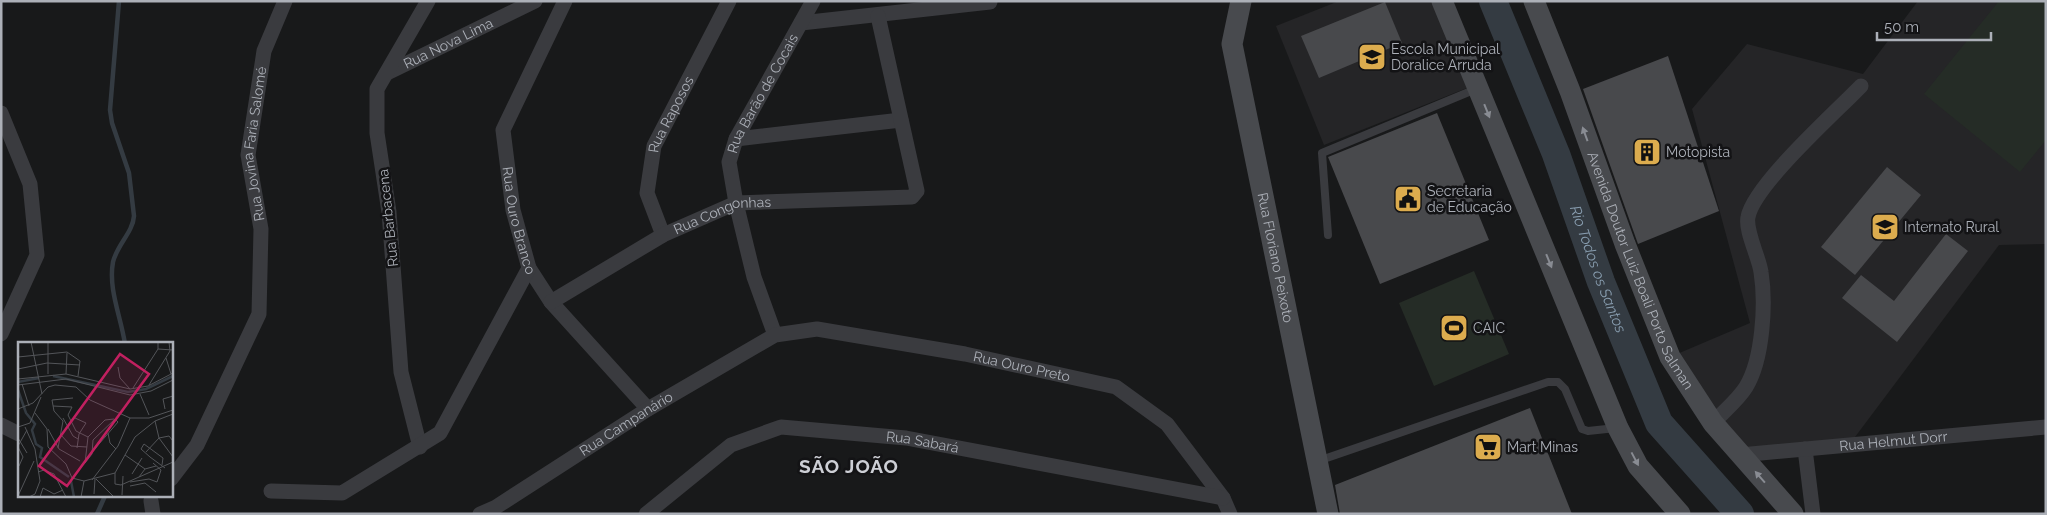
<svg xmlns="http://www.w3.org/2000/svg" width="2047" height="515" font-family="Raleway,sans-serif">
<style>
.built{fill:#252527}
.green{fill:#252c26}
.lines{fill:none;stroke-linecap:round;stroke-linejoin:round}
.stream{stroke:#343b42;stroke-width:4.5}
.river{stroke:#343b42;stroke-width:28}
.building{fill:#48494c}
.lane{stroke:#3a3b3f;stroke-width:8}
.street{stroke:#3a3b3f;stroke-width:15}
.secondary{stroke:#484a4e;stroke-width:21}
.oneway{fill:#898c93}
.labels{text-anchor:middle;stroke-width:5;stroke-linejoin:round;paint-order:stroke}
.street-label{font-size:14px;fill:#acb0b8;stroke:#131315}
.poi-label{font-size:14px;fill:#acb0b8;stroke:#131315;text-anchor:start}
.water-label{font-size:15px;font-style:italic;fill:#889daf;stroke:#131315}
.district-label{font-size:19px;font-weight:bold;letter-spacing:1px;fill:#cdcfd5;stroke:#131315}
.inset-river{fill:none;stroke:#343b42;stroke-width:2.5}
.inset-road{fill:none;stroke:#535559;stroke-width:1}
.view{fill:#c12060;fill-opacity:0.15;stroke:#c12060;stroke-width:2.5}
.inset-edge{fill:none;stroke:#acb0b8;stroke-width:2.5}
</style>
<rect width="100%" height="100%" fill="#18191a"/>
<g class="built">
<polygon points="1339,1 1433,1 1467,88 1324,145 1276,26"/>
<polygon points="1918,1 2046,1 2046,244 1999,245 1849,445 1740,455 1670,357 1750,323 1692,109 1747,44 1863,74"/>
</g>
<g class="green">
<polygon points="1999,1 2046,1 2046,140 2020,172 1924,94"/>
<polygon points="1474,271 1509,354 1434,386 1399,303"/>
</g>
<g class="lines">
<g class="stream">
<path d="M119 1 110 110 112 123 129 173 134 216C133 232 117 245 113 262 108 289 121 317 125 344"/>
<polyline points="97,514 105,496"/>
</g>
<path class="river" id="s1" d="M1493 1 1556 154 1601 282 1659 423 1740 514"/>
</g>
<g class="building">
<polygon points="1385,2 1402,43 1319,78 1301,36"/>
<polygon points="1668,56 1719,211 1638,244 1583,89"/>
<polygon points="1437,113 1489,240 1380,284 1328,157"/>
<polygon points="1887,167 1921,195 1855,275 1821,247"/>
<polygon points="1946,234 1968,251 1897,342 1842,298 1861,275 1894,301"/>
<polygon points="1530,408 1572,514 1340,514 1335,485"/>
</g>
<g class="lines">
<g class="lane">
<polyline points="1328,235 1322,153 1476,89"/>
<polyline points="1318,461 1548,382 1558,382 1565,389 1582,429 1588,431 1616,428"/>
</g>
<g class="street">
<path id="s2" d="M565 1 503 130 513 210 529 268 551 302 648 409"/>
<polyline points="801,23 990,2"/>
<path id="s3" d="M387 73 535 1"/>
<polyline points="1,113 30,184 37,255 1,334"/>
<polyline points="736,139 901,120"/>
<path id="s4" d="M663 235 647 193 654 146 729 1"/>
<path id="s5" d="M551 302 663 235 736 203 912 197 917 191 878 16"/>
<path id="s6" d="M775 335 754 277 736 203 729 162 736 139 813 1"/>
<path d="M1713 423C1723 412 1738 400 1746 387 1763 359 1766 303 1761 272 1759 257 1745 231 1748 217 1754 185 1836 112 1861 86"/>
<polyline points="1,425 19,434"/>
<polyline points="420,447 401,372 389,212 377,133 377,89 428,1"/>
<polyline points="1805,449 1813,514"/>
<path id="s7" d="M1740 455 2046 427"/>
<path id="s8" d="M171 479 197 445 259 314 261 229 248 155 264 51 285 1"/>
<polyline points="271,491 342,493 440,433 529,268"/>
<polyline points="151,501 153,514"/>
<path id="s9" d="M480 514 496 507 648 409 775 335 817 329 965 354 1116 387 1167 424 1223 498 1230 514"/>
<path id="s10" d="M646 514 731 445 781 427 906 438 1223 498"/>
</g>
<g class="secondary">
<path id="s11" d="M1241 1 1232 44 1328 514"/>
<polyline points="1442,1 1618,428 1638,466 1680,514"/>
<path id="s12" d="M1534 1 1570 91 1625 244 1670 357 1713 423 1793 514"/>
</g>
</g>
<defs><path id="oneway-solid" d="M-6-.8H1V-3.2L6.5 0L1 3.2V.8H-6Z" transform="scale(1.25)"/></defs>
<g class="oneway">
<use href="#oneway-solid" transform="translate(1487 111) rotate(68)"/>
<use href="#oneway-solid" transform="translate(1585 134) rotate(-110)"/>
<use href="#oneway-solid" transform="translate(1549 261) rotate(68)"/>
<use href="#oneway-solid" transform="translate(1635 459) rotate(62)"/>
<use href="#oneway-solid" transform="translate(1760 477) rotate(-131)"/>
</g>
<defs>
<symbol id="school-square" viewBox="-11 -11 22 22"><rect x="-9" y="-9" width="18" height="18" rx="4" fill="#dcac4e" stroke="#131315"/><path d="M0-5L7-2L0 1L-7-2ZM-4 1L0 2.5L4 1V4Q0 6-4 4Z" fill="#111"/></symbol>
<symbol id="building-square" viewBox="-11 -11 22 22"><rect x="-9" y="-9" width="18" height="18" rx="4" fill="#dcac4e" stroke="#131315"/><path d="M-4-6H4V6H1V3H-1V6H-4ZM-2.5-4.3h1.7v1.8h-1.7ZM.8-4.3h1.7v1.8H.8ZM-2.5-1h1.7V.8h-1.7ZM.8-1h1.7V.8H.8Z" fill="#111"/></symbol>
<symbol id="civic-square" viewBox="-11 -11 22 22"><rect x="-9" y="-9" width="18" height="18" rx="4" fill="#dcac4e" stroke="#131315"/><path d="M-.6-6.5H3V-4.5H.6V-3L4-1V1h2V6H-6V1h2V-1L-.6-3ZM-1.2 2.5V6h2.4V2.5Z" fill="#111"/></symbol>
<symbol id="university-square" viewBox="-11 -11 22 22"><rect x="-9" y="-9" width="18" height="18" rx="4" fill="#dcac4e" stroke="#131315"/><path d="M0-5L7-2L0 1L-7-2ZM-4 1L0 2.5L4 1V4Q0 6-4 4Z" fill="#111"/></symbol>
<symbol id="stadium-square" viewBox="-11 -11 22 22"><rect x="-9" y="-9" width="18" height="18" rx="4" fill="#dcac4e" stroke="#131315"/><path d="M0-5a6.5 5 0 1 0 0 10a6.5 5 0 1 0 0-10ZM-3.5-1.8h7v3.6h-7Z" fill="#111"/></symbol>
<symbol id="supermarket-square" viewBox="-11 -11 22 22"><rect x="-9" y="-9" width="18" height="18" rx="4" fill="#dcac4e" stroke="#131315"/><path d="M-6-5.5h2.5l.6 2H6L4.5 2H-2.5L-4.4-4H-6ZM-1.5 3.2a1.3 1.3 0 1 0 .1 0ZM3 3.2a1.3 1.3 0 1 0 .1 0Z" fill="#111"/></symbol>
</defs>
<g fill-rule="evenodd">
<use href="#school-square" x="1356" y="41" width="32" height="32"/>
<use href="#building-square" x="1631" y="136" width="32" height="32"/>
<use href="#civic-square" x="1392" y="183" width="32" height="32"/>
<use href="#university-square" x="1869" y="211" width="32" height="32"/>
<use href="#stadium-square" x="1438" y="312" width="32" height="32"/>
<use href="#supermarket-square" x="1472" y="431" width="32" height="32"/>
</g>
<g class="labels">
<g class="street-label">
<text dy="5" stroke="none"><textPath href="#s3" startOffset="68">Rua Nova Lima</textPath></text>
<text dy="5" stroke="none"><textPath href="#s6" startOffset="256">Rua Barão de Cocais</textPath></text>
<text dy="5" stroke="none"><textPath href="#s4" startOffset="128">Rua Raposos</textPath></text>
<text dy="5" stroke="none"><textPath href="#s8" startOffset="359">Rua Jovina Faria Salomé</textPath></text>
<text dy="5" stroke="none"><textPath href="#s5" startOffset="194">Rua Congonhas</textPath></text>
<text transform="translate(388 218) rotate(-96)" y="5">Rua Barbacena</text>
<text dy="5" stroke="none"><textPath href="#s2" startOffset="235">Rua Ouro Branco</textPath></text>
<text dy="5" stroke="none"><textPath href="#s11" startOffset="262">Rua Floriano Peixoto</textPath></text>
<text dy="5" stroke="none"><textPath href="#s12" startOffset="290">Avenida Doutor Luiz Boali Porto Salman</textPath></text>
<text dy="5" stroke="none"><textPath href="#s9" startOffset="596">Rua Ouro Preto</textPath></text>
<text dy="5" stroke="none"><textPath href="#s9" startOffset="172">Rua Campanário</textPath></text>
<text dy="5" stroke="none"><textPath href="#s7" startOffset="154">Rua Helmut Dorr</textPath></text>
<text dy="5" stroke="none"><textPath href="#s10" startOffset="305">Rua Sabará</textPath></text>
</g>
<g class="poi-label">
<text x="1391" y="54">Escola Municipal<tspan x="1391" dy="16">Doralice Arruda</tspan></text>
<text x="1666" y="157">Motopista</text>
<text x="1427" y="196">Secretaria<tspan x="1427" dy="16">de Educação</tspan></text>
<text x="1904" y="232">Internato Rural</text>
<text x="1473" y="333">CAIC</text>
<text x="1507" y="452">Mart Minas</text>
</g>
<g class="water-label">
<text dy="5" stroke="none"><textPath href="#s1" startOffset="288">Rio Todos os Santos</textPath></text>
</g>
<g class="district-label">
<text x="849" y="473">SÃO JOÃO</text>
</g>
</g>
<g transform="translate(18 342)">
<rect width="155" height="155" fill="#18191a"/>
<path class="inset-river" d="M35 34 110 50 128 47 155 34M0 40 21 36M0 48 8 71 17 82 14 88 18 102 24 106 22 115 51 135M53 139 56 155"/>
<path class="inset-road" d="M13 0 24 52M140 7 155 8M0 15 49 10 62 19 60 34M148 16 153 32M100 25 102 36 112 47M0 27 29 21 62 23M30 32V0M48 32 49 11M0 37 48 32 112 47 130 44 155 31M4 42 11 64M0 43 48 37 112 53 133 49 155 38M131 43 152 9 151 0M115 46 140 7V0M122 52 131 73M35 64 54 65 50 73 58 89 70 95M0 67 15 61 30 45 37 43 58 45 72 58 112 76H131L155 68M147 67 145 57 155 54M17 71 29 87 30 105 48 122 54 136M45 76 55 94 60 97M57 76 68 81 61 92 59 106M137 79 141 96 155 115M0 85 12 81 23 55M7 85 17 107 22 139 17 152 11 155M30 87 41 107 62 119M90 91 92 101 98 107M43 93 53 104 69 105M70 95 87 78 96 77M0 96 9 111M0 104 9 88M0 105 5 115 1 124M40 106 45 79 36 69 34 58 55 56M75 109 100 80 97 77M128 110 141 96 151 94 155 99M107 113 127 127M67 121 74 112 75 98 97 77M67 121 70 95M144 123 145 116 126 102 123 107 132 115 147 126M20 130 26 128 36 132 48 155M97 131V142L103 143 155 120M114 132 124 116M121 135 127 127 138 124M54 136 66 139 97 131 117 95 137 79 155 72M78 137 96 155M74 138 100 104 112 76M112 140 131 137 139 140 143 128 135 121M112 144 127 141 138 150M76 152 77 137M104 153 105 134M0 154 16 119M22 155 25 146 36 152 45 148M63 155 66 139"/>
<path class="view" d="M102 12 131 32 49 144 21 124Z"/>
<rect width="155" height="155" class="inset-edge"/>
</g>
<rect width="2047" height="515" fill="none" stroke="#acb0b8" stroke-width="5"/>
<path d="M1877 32v8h114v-8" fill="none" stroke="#acb0b8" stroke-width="2.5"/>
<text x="1884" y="32" font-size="15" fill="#acb0b8" stroke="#131315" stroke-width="4" paint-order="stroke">50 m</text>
</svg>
